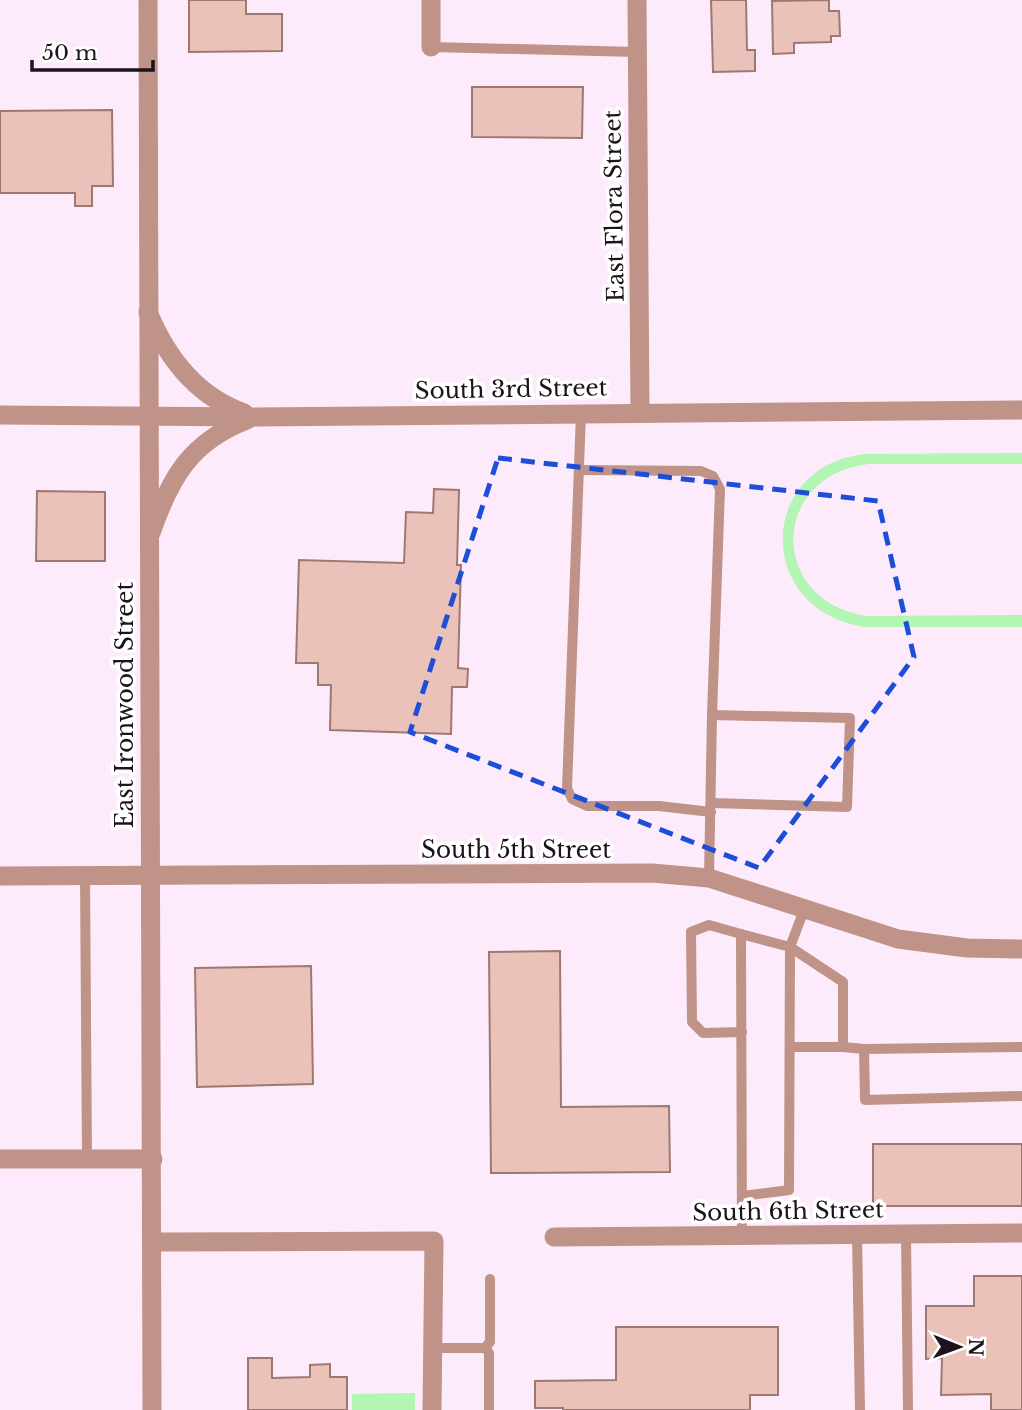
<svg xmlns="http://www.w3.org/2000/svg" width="1022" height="1410" font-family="'Libre Baskerville',serif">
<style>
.green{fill:#b3f5b2}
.building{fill:#eac2ba;stroke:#9e7972;stroke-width:2}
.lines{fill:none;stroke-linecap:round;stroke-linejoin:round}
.service{stroke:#bf9388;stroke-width:10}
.minor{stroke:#bf9388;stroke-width:19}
.tertiary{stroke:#bf9388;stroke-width:19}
.marked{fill:none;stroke:#1d4ed8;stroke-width:5;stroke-dasharray:14 9;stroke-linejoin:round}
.labels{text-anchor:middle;stroke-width:7;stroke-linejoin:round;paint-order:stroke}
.street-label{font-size:23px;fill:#1d131c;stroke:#fff}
</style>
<rect width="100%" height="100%" fill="#fdebfb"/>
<g class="green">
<path d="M1022 453V464H869C770 475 767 601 867 616L1022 615V627H864C754 609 757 467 864 454Z"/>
<polygon points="415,1393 415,1410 352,1410 352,1394"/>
</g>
<g class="building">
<polygon points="189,0 246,0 246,14 282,14 282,51 189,52"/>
<polygon points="711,0 746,0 747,50 755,50 755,71 713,72"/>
<polygon points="829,0 829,11 839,11 840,36 831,36 831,42 794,43 794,53 773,54 772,1"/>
<polygon points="472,87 583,87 582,138 472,137"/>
<polygon points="112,110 113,186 92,186 92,206 75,206 75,193 0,193 0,111"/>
<polygon points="434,489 459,490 457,565 461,565 458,668 468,669 467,687 452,687 451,734 330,730 331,685 318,685 318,663 296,663 299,560 404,563 406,512 433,513"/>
<polygon points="37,491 105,492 105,561 36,561"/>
<polygon points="560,951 561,1107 669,1106 670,1172 491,1173 489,952"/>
<polygon points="311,966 313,1084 197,1087 195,968"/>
<rect x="873" y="1144" width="149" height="62"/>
<polygon points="974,1276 1022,1276 1022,1410 991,1410 991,1394 941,1395 942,1358 926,1359 926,1306 974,1306"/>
<polygon points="616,1327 778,1327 778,1395 750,1395 750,1410 563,1410 563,1408 535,1408 535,1381 616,1380"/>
<polygon points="248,1358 272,1358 272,1378 310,1377 310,1365 330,1364 330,1377 347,1377 347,1410 248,1410"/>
</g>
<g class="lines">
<g class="service">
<polyline points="431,47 637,52"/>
<polyline points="581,413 567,788 572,799 587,806 659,806 711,812"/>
<polyline points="579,470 701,471 713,476 720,489 712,715 709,878"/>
<polyline points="711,803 847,807 850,718 712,715"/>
<polyline points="85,876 87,1159"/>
<polyline points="741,934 709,925 691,932 692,1022 703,1033 742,1032"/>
<polyline points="790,947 843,982 843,1047 864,1049"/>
<polyline points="790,1047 843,1047"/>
<polyline points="1022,1047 864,1049 865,1100 1022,1096"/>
<polyline points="742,1196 789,1190 790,947"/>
<polyline points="906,1234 908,1410"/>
<polyline points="857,1235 860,1410"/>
<polyline points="742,1237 741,934 790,947 804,910"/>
<polyline points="433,1348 485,1348 490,1342 490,1279"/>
<polyline points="485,1348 489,1353 489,1410"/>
</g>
<g class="minor">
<polyline points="431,0 431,47"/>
<polyline points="637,0 640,412"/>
<path d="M148 312C167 358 196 396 244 413"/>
<polyline points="0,415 255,417 1022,410"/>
<path d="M151 533C170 478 190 442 247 420"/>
<polyline points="0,1159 153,1159"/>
<polyline points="554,1237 1022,1233"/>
<polyline points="153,1242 434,1241 432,1410"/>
</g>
<g class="tertiary">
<polyline points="148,0 152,1410"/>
<polyline points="0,876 652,873 709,878 898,939 967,948 1022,949"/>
</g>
</g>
<path class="marked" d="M498 458 878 501 914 657 759 868 410 732Z"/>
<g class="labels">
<g class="street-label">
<text transform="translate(614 206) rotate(-91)" y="8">East Flora Street</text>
<text transform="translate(511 389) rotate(-1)" y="8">South 3rd Street</text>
<text transform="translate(125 705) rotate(-90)" y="8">East Ironwood Street</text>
<text x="516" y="858">South 5th Street</text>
<text transform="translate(788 1211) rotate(-1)" y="8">South 6th Street</text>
</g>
</g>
<g transform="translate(959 1347) rotate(91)" stroke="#ffffff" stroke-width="5" paint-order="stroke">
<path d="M0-5L12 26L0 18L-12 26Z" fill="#1d131c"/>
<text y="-10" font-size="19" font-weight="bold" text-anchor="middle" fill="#1d131c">N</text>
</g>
<path d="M32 60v10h121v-10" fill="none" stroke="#1d131c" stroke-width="3.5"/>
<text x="42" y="60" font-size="21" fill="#1d131c" stroke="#ffffff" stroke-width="5" paint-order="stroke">50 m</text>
</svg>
